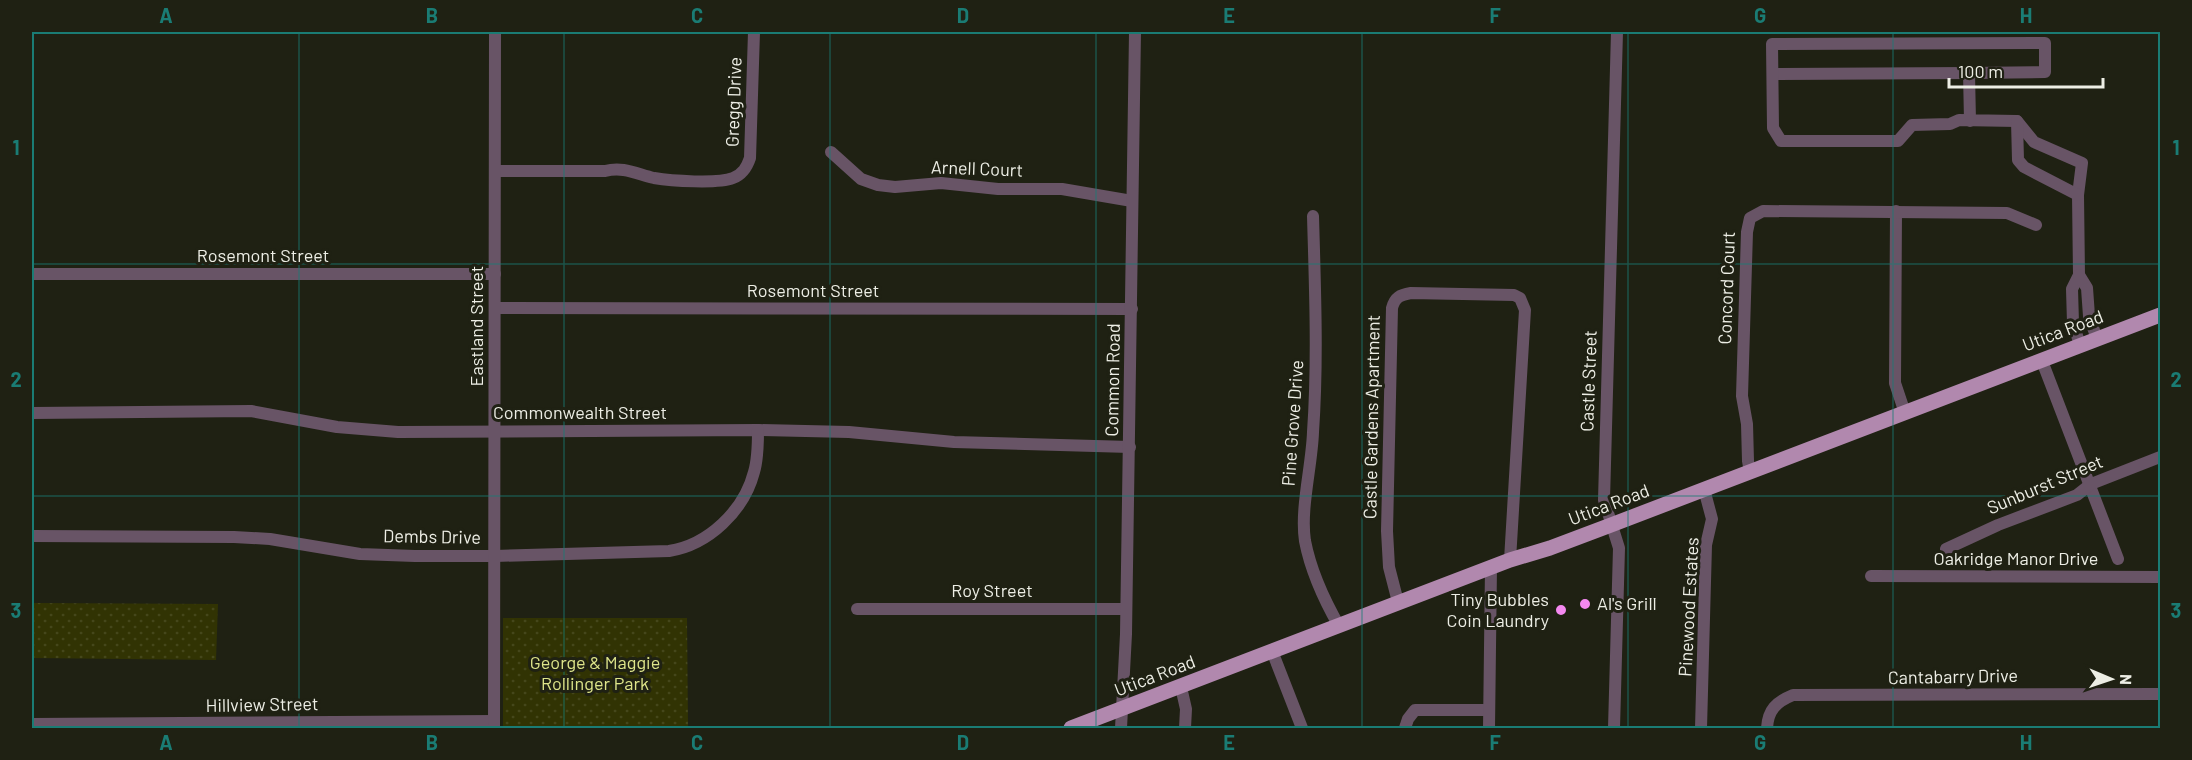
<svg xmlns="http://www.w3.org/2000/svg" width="2192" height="760" font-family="Barlow,sans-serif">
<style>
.grass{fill:url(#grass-dots)}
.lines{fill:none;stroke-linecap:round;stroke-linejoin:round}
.minor{stroke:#685466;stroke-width:12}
.major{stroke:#b188ae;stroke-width:15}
.grid{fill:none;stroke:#1a7c74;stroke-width:1.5;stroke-opacity:0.55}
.poi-dot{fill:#f489f0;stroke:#1f2113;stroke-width:2}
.labels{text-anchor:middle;stroke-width:6;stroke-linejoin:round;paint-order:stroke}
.street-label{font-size:18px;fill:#edeee5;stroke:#1f2113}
.poi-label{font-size:18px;fill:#edeee5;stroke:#1f2113;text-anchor:end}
.park-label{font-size:18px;fill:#dee58a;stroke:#1f2113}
.neatline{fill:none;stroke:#1a7c74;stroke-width:2}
.grid-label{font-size:20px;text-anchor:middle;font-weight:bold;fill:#1a7c74}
</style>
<defs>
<pattern id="grass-dots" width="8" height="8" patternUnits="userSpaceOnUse" patternTransform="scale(1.5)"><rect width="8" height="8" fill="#313303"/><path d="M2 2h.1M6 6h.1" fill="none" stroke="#45471b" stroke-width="1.8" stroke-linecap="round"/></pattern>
</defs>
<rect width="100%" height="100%" fill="#1f2113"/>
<g class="grass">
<polygon points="32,603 218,604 216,660 32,658"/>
<polygon points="503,618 687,618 688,728 503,728"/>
</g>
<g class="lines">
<g class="minor">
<polyline points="1773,74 1969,73"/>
<polyline points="1970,121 1969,73 2045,72 2045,43 1772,44 1773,128 1781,141 1898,141 1912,125 1950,124 1959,120 2017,121 2034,142 2082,163 2078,195 2079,275 2072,289 2073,323 2080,345"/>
<polyline points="2017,121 2018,160 2024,167 2078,195"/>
<polyline points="831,152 861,179 878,185 895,187 941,183 998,189 1062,189 1132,201"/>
<path d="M495 171H605C623 166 637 174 654 178 671 181 718 184 733 178 743 174 747 167 750 158L754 32"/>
<polyline points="1896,211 1895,383 1905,413"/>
<path d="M1313 216C1315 288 1318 360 1313 432 1312 465 1300 509 1305 541 1311 572 1323 598 1339 626"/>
<polyline points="32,274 495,274"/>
<polyline points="2079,275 2087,288 2089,316 2097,339"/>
<polyline points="495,308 1132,309"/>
<polyline points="2042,361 2118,559"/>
<polyline points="32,413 251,411 337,427 398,432 758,430 849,432 954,442 1130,447"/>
<polyline points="1750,472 1748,461 1747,424 1742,396 1747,232 1750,218 1763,211 2007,213 2036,225"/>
<path d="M32 536 234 537 270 539 360 554 415 556H495L669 551C708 545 744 511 754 472 758 459 758 444 758 430"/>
<polyline points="1946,549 1998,525 2077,495 2091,484 2160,457"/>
<polyline points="1871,576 2160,577"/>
<path d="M1398 602 1389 567 1387 531 1392 308C1395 297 1400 295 1411 293L1514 295 1520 298 1525 310 1510 560"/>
<polyline points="857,609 1126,609"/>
<polyline points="1272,651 1302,728"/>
<polyline points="1181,687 1186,709 1185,728"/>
<polyline points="32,724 494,721"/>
<polyline points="494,728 495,32"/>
<polyline points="1121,728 1126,634 1135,32"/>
<polyline points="1405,728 1408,719 1415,710 1489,710"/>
<polyline points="1489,728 1491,567"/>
<polyline points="1614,728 1619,548 1604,500 1617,32"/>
<polyline points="1701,728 1706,545 1712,519 1704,489"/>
<path d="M1767 728C1768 710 1776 702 1793 695L2160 694"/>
</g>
<polyline class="major" points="1071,728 1510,560 1550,548 1611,525 2160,315"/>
</g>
<path class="grid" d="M299 32V728M564 32V728M830 32V728M1096 32V728M1362 32V728M1628 32V728M1893 32V728M32 264H2160M32 496H2160"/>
<g class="poi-dot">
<circle cx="1585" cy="604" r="6"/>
<circle cx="1561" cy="610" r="6"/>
</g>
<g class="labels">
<g class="street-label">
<text transform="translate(734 102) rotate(-88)" y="6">Gregg Drive</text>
<text transform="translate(977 169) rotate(2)" y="6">Arnell Court</text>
<text x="263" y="262">Rosemont Street</text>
<text transform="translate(1727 288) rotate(-88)" y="6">Concord Court</text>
<text x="813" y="297">Rosemont Street</text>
<text transform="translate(477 326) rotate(-90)" y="6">Eastland Street</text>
<text transform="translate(2063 331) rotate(-21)" y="6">Utica Road</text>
<text transform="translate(1113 380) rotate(-89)" y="6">Common Road</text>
<text transform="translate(1589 381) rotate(-88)" y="6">Castle Street</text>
<text x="580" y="419">Commonwealth Street</text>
<text transform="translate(1372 417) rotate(-89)" y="6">Castle Gardens Apartment</text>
<text transform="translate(1293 423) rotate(-86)" y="6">Pine Grove Drive</text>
<text transform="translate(2045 485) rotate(-23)" y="6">Sunburst Street</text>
<text transform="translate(1609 505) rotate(-21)" y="6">Utica Road</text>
<text transform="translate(432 537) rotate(1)" y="6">Dembs Drive</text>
<text x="2016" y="565">Oakridge Manor Drive</text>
<text x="992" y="597">Roy Street</text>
<text transform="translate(1689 607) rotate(-87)" y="6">Pinewood Estates</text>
<text transform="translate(1155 676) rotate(-21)" y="6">Utica Road</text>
<text transform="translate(1953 677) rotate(-1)" y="6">Cantabarry Drive</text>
<text transform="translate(262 705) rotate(-1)" y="6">Hillview Street</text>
</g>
<g class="poi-label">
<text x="1549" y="606">Tiny Bubbles<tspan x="1549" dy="21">Coin Laundry</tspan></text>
<text x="1597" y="610" text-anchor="start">Al's Grill</text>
</g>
<g class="park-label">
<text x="595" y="669">George &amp; Maggie<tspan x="595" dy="21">Rollinger Park</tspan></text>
</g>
</g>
<rect width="2192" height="760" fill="none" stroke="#1f2113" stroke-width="66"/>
<g transform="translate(2111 679) rotate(92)" stroke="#1f2113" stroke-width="4.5" paint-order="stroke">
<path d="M0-4.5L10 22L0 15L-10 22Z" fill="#edeee5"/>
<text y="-9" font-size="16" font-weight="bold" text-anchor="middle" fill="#edeee5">N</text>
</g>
<path d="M1949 78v9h154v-9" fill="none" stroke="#edeee5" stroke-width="3"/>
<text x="1958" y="78" font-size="18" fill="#edeee5" stroke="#1f2113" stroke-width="4.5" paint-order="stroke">100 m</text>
<rect x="33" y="33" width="2126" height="694" class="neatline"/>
<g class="grid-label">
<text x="166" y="23">A</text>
<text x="432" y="23">B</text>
<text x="697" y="23">C</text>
<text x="963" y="23">D</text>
<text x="1229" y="23">E</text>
<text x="1495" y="23">F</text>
<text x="1760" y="23">G</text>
<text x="2026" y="23">H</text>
<text x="16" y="155">1</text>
<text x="2176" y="155">1</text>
<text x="16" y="387">2</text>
<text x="2176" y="387">2</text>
<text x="16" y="618">3</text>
<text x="2176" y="618">3</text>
<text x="166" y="750">A</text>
<text x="432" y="750">B</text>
<text x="697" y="750">C</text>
<text x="963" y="750">D</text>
<text x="1229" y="750">E</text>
<text x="1495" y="750">F</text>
<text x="1760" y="750">G</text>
<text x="2026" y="750">H</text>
</g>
</svg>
